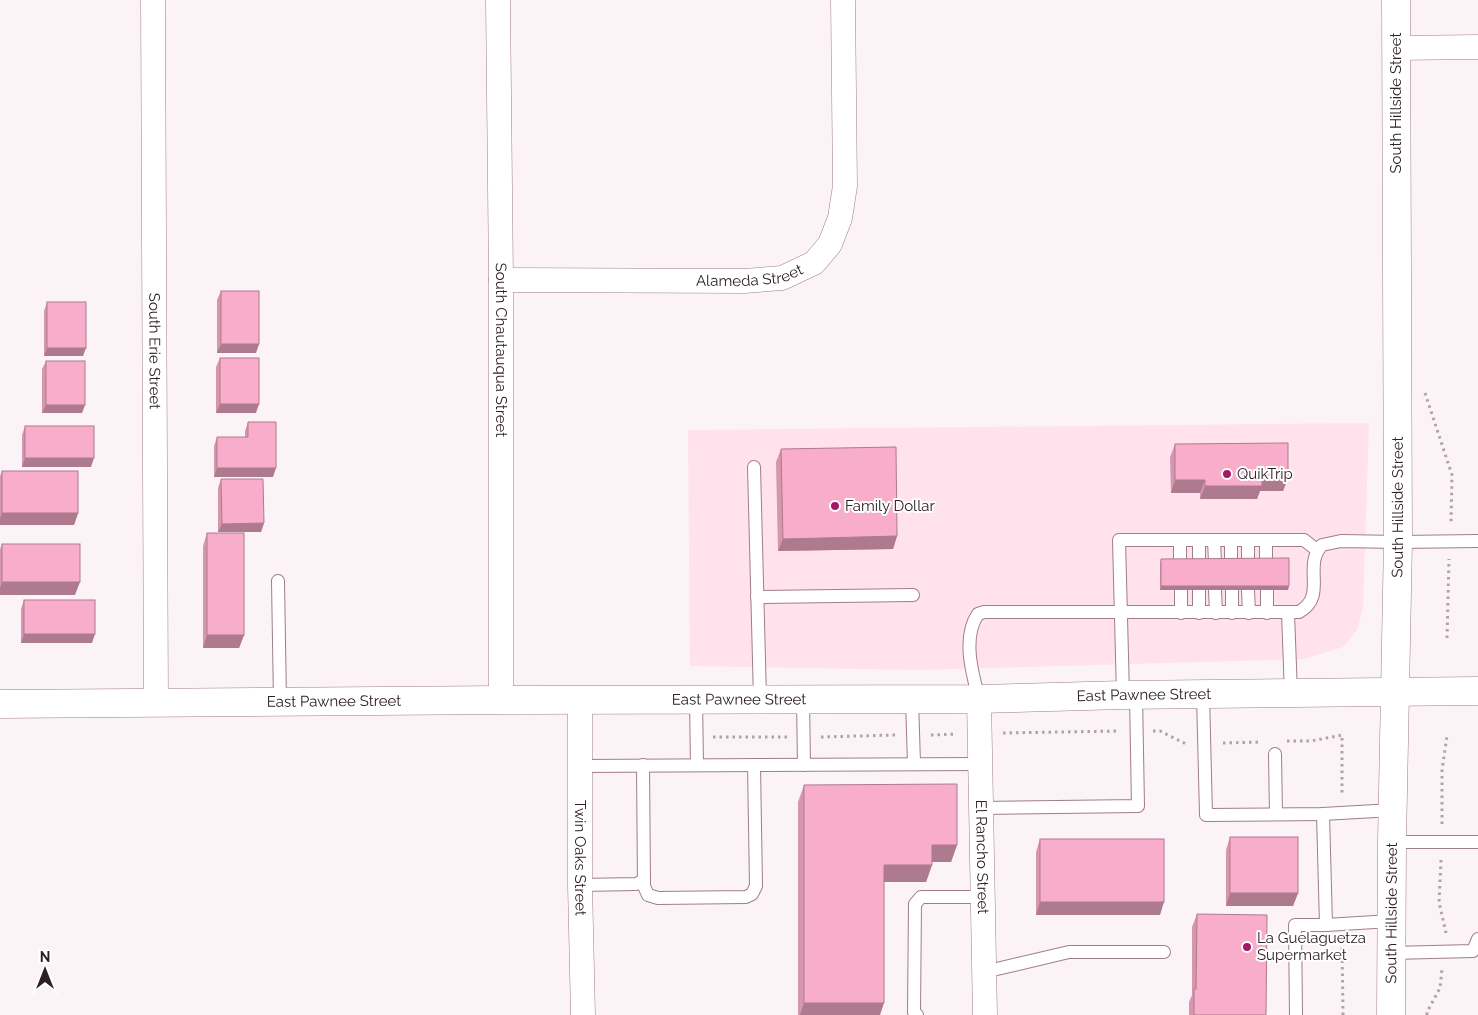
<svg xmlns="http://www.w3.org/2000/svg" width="1478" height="1015" font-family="Raleway,sans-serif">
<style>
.built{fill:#ffe2ec}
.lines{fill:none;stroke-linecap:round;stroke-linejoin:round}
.lane-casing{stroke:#a07d8a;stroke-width:14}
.street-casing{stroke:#a07d8a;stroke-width:25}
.secondary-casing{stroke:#a07d8a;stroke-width:29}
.path{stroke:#aea4a8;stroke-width:3;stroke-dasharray:2.5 4;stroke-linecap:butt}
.lane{stroke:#fff;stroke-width:12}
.street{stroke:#fff;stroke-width:24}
.secondary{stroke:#fff;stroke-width:28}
.wall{fill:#d596ae}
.shaded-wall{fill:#ae7a8d}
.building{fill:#f8aeca;stroke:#ae7a8d}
.poi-dot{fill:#a31963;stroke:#fff;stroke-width:2}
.labels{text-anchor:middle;stroke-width:4;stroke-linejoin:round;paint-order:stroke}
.street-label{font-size:15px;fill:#2e2025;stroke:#fff}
.poi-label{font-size:15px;fill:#2e2025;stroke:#fff;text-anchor:start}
</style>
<rect width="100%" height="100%" fill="#fbf3f6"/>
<polygon class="built" points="1369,423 1363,608 1357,630 1343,647 1304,659 918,670 690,666 688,430"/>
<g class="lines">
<defs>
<g id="lane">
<polyline points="754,467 760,699"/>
<polyline points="1180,540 1180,563"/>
<polyline points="1199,540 1199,563"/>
<polyline points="1214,540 1215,563"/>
<polyline points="1231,540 1231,563"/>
<polyline points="1248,540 1248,563"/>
<polyline points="1266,540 1266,563"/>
<polyline points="278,581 280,702"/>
<polyline points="1181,590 1181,613"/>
<polyline points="1199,590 1199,613"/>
<polyline points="1215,590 1216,613"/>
<polyline points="1232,590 1232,613"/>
<polyline points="1248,590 1249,613"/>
<polyline points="1267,590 1267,613"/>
<polyline points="757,597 913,595"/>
<polyline points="1288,613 1291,694"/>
<polyline points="1123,695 1119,540 1304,540 1317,550"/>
<polyline points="1203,695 1206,815 1323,814 1393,810"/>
<polyline points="696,699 697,765"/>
<polyline points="803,699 804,765"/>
<polyline points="912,699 914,764"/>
<path d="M979 699C972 673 962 637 978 614L984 612H1299C1328 596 1302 566 1322 545L1341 541 1398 542 1478 541"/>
<polyline points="1275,754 1276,814"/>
<polyline points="643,765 644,886 648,895 658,898 746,897 752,894 756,886 754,765"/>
<polyline points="580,766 980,764"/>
<polyline points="981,808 1138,806 1136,695"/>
<polyline points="1323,814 1326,925 1391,921"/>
<polyline points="1392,842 1478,842"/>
<polyline points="580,885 636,884 644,880"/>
<polyline points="1391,953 1473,951 1478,939"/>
<polyline points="984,972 1069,952 1164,952"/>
<polyline points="917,1015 914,1012 915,904 921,897 982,897"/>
<polyline points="1296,1015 1295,925 1326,925"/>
</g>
<g id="street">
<path id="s1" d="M153 0 156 703"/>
<path id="s2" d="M498 0 501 280V700"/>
<polyline points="1396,48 1478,47"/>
<path id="s3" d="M501 280 744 281 782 278 814 263 830 244 840 218 845 186 843 0"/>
<path id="s4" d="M979 699 985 1015"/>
<path id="s5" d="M580 700V885L583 1015"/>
</g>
<g id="secondary">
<path id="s6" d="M0 704 501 700 979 699 1123 695 1478 691"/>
<path id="s7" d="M1391 1015 1392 842 1398 542 1396 0"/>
</g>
</defs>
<use href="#lane" class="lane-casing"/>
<use href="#street" class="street-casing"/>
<use href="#secondary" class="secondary-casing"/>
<g class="path">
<polyline points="1425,393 1452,475 1451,522"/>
<polyline points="1447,638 1449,559"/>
<polyline points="1153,731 1160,731 1186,744"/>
<polyline points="1003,733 1120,731"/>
<polyline points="931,735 957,734"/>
<polyline points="713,737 787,737"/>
<polyline points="821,737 895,735"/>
<polyline points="1287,741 1311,741 1342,735 1342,794"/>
<polyline points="1223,743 1261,742"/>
<polyline points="1442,824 1442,770 1447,736"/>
<polyline points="1441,860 1439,902 1446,933"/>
<polyline points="1342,941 1343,1015"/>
<polyline points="1427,1015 1427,1012 1440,988 1442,969"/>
</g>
<use href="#lane" class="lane"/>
<use href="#street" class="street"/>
<use href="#secondary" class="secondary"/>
</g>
<g class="wall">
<polygon points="221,291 256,353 217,353 217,300"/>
<polygon points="47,302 83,356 44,356 44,311"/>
<polygon points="220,358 256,413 216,413 216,367"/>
<polygon points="46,361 82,413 42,413 42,369"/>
<polygon points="248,422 273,477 214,477 214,446 217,437 245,437 245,431"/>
<polygon points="25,426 91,467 22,467 22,435"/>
<polygon points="1175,444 1288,478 1283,491 1260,491 1257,499 1200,499 1200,493 1171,493 1170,457"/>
<polygon points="781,449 897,536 893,549 778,551 776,462"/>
<polygon points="2,471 78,513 74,525 0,525 0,476"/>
<polygon points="221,479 264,523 261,532 218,532 218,488"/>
<polygon points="207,533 244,635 239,648 203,648 203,546"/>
<polygon points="2,544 75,595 0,595 0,549"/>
<polygon points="1161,559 1288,590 1160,590 1160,563"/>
<polygon points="24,600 92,643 21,643 21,609"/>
<polygon points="804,785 957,845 951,862 932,862 932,865 926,882 884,882 880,1015 798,1015 798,802"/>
<polygon points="1230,837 1298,893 1293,906 1226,906 1226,850"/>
<polygon points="1040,839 1160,915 1036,915 1036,852"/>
<polygon points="1197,914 1266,1015 1189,1015 1189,1002 1192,995 1192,927"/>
</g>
<g class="shaded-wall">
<polygon points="221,344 259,344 256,353 217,353"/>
<polygon points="47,348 86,348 83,356 44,356"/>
<polygon points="220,404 259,404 256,413 216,413"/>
<polygon points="46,405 85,405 82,413 42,413"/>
<polygon points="25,458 94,458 91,467 22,467"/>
<polygon points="217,468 276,468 273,477 214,477"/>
<polygon points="1262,478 1288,478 1283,491 1260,491 1257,499 1200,499 1205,486"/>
<polygon points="1175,480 1205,480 1200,493 1171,493"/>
<polygon points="2,513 78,513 74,525 0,525 0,518"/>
<polygon points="264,523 261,532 218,532 222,524"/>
<polygon points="897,536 893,549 778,551 783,539"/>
<polygon points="2,582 80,582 75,595 0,595 0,588"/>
<polygon points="1161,586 1289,586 1288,590 1160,590"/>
<polygon points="24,634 95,634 92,643 21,643"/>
<polygon points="207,635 244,635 239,648 203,648"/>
<polygon points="932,845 957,845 951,862 926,862"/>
<polygon points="884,865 932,865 926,882 877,882"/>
<polygon points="1230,893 1298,893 1293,906 1226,906"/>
<polygon points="1040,902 1164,902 1160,915 1036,915"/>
<polygon points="804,1003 884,1003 880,1015 800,1015"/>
</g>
<g class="building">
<rect x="221" y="291" width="38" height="53"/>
<rect x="47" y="302" width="39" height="46"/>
<rect x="220" y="358" width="39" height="46"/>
<rect x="46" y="361" width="39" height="44"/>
<polygon points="248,422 276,422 276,468 217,468 217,437 248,437"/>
<rect x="25" y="426" width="69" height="32"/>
<polygon points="1288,443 1288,478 1262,478 1262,486 1205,486 1205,480 1175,480 1175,444"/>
<polygon points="896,447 897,536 783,539 781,449"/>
<rect x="2" y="471" width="76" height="42"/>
<polygon points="221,479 263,479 264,523 222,524"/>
<rect x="207" y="533" width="37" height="102"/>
<rect x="2" y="544" width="78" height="38"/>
<polygon points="1289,558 1289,586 1161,586 1161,559"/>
<rect x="24" y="600" width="71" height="34"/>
<polygon points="957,784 957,845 932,845 932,865 884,865 884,1003 804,1003 804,785"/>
<rect x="1230" y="837" width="68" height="56"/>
<rect x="1040" y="839" width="124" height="63"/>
<polygon points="1197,914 1267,915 1266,1015 1194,1015 1194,989 1196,989"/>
</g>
<g class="poi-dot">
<circle cx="1227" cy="474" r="5"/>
<circle cx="835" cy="506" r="5"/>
<circle cx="1247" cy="947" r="5"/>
</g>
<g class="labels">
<g class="street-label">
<text transform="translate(1396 103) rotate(-90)" y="5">South Hillside Street</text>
<text dy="5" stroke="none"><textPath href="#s3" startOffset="249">Alameda Street</textPath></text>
<text dy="5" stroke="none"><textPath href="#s2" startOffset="350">South Chautauqua Street</textPath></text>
<text dy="5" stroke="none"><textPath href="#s1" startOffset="351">South Erie Street</textPath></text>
<text dy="5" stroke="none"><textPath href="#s7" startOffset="508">South Hillside Street</textPath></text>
<text dy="5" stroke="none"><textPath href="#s6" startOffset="1144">East Pawnee Street</textPath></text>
<text dy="5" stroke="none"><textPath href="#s6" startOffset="739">East Pawnee Street</textPath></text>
<text dy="5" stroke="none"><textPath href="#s6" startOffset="334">East Pawnee Street</textPath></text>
<text dy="5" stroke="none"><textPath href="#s5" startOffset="158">Twin Oaks Street</textPath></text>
<text dy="5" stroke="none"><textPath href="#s4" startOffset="158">El Rancho Street</textPath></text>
<text dy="5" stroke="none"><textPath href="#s7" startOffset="102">South Hillside Street</textPath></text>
</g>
<g class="poi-label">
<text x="1237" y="479">QuikTrip</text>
<text x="845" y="511">Family Dollar</text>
<text x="1257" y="943">La Guelaguetza<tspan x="1257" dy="17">Supermarket</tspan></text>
</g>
</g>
<g transform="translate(45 970)" stroke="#ffffff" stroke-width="4" paint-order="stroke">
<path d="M0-4L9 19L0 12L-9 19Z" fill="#2e2025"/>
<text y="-8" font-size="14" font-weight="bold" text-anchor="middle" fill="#2e2025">N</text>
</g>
</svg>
